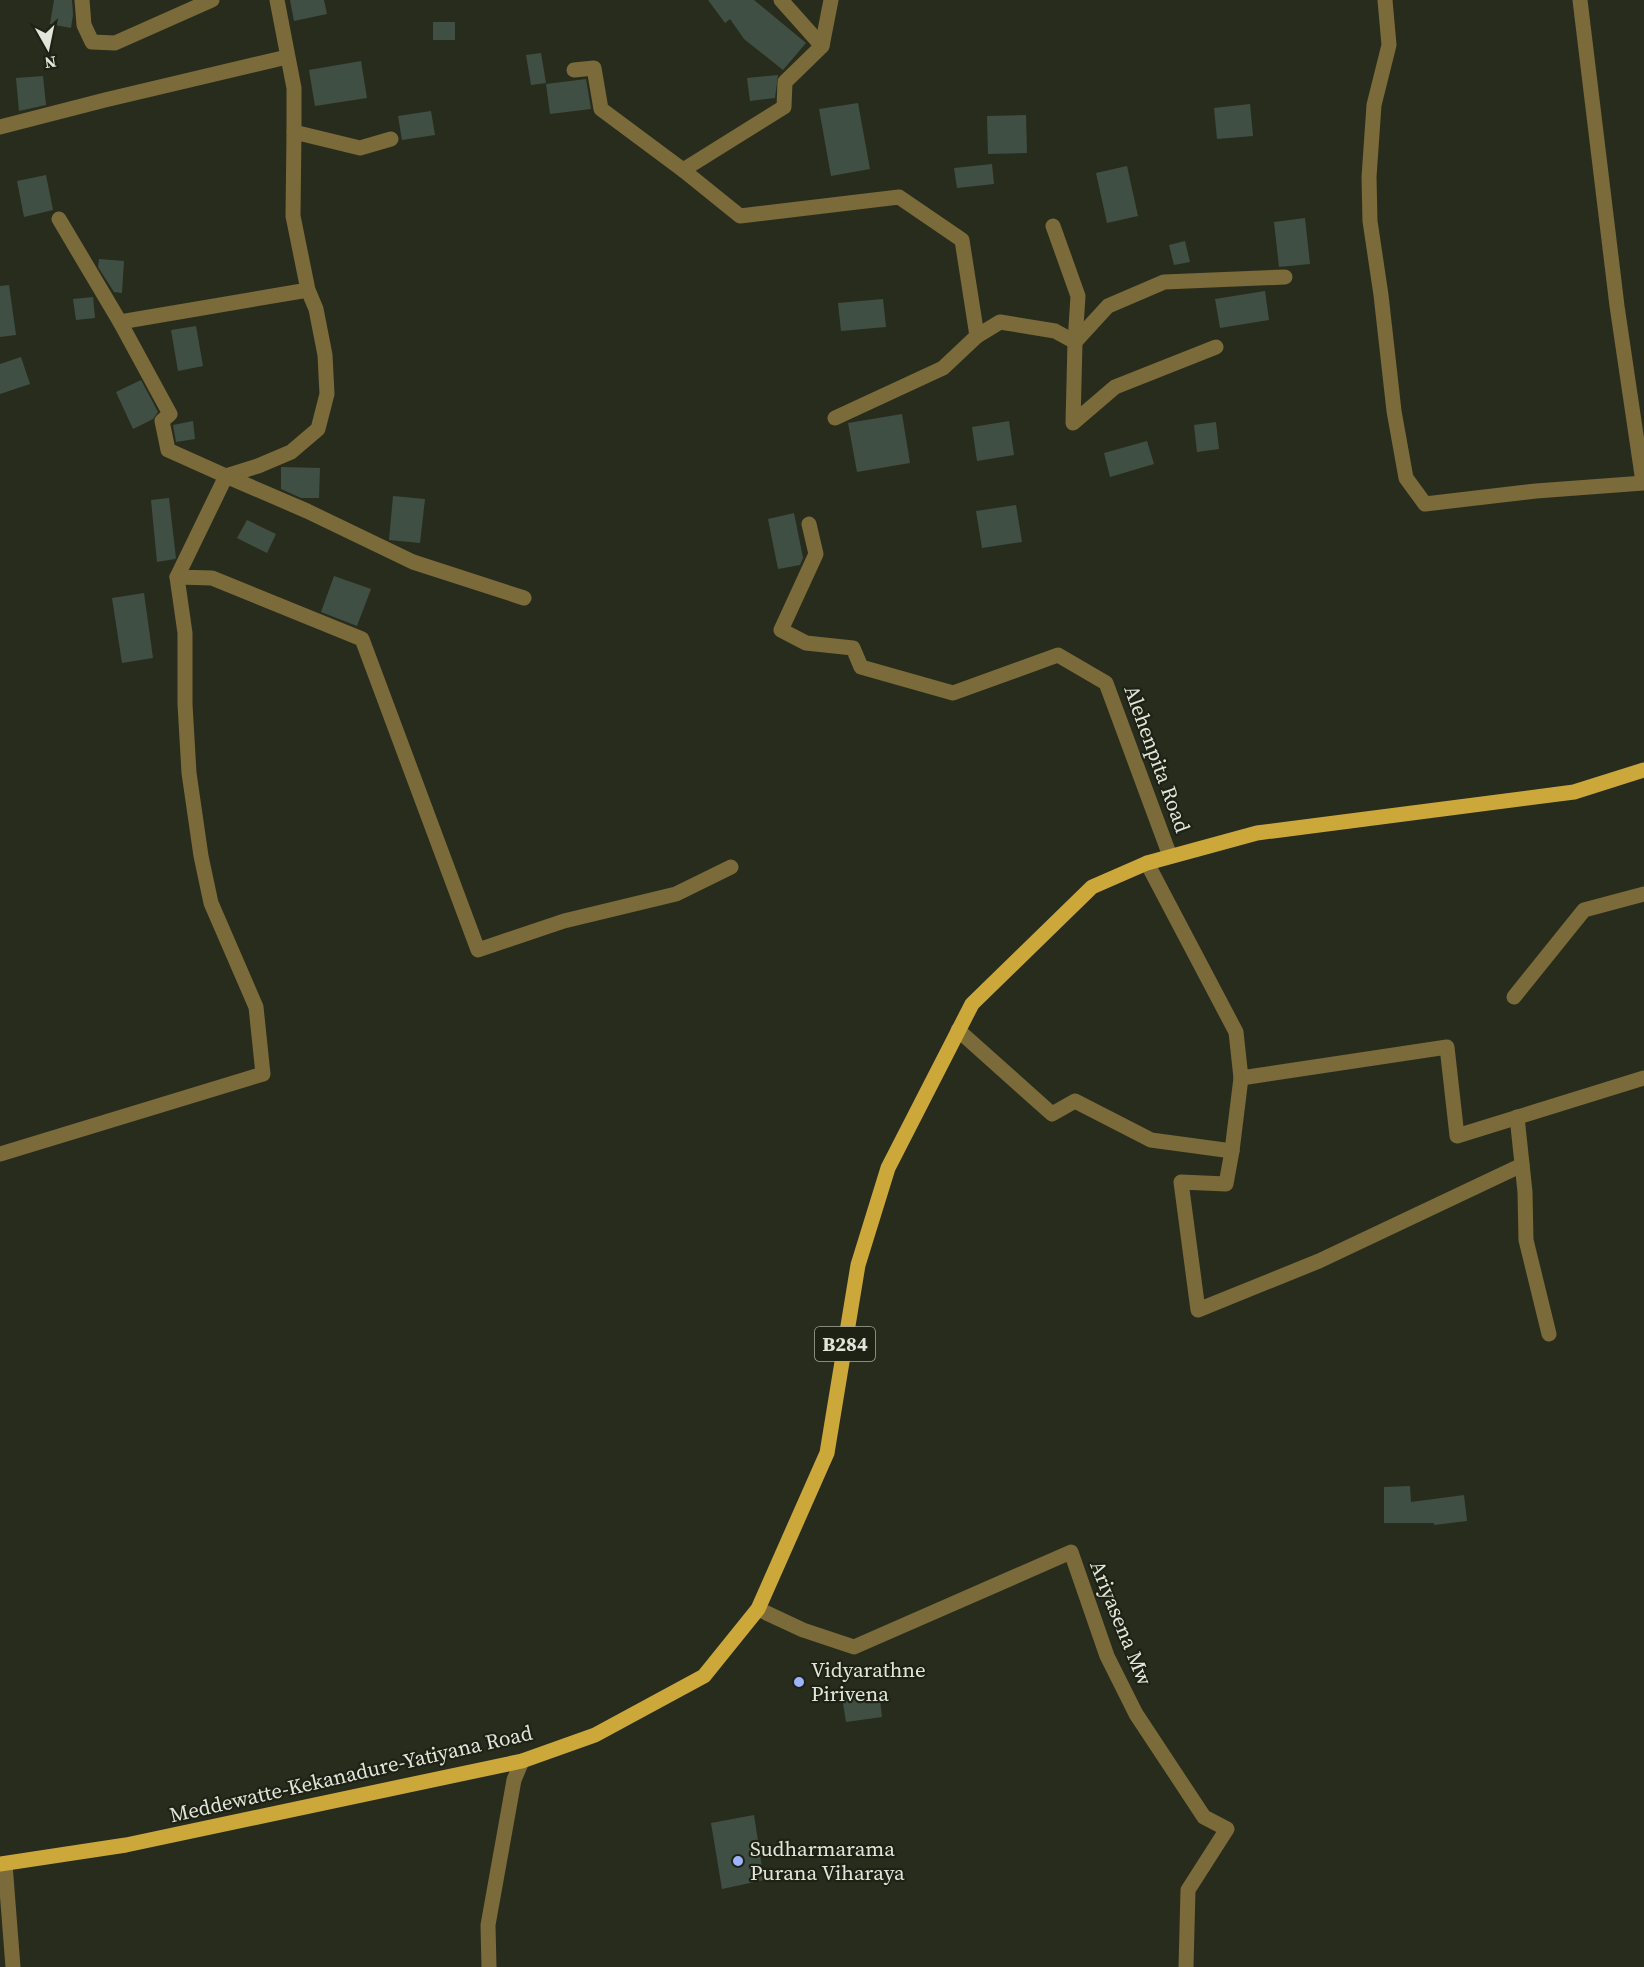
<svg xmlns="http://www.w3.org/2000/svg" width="1644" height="1967" font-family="'Source Serif 4',serif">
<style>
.building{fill:#404f43}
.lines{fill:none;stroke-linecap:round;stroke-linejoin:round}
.street{stroke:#7b6a3a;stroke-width:15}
.primary{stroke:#cca83b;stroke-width:15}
.poi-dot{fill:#9cb4fd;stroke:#1e2214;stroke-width:2}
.labels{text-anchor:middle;stroke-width:4.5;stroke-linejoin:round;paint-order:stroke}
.shield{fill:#1e2214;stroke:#a7aa9f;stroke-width:1.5}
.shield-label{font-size:20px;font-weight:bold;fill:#e2e5db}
.street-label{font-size:21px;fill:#e2e5db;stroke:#1e2214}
.poi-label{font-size:21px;fill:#e2e5db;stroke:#1e2214;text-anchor:start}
</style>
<rect width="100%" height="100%" fill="#282c1d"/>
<g class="building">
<polygon points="54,0 72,0 73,15 71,28 50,24"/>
<polygon points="290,0 324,0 327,14 294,21"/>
<polygon points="708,0 754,0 806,43 783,70 744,39 730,19 725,23"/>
<rect x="433" y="22" width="22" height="18"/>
<polygon points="541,53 546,83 531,85 526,55"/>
<polygon points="361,61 367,98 315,106 309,70"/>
<polygon points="778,75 775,98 750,101 747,78"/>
<polygon points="43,76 46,105 19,111 16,78"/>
<polygon points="586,79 591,109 550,114 546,84"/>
<polygon points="858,103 870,169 831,176 819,109"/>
<polygon points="1250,104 1253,136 1217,139 1214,108"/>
<polygon points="431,111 435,135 402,140 398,116"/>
<polygon points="1026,115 1027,153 988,154 987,116"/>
<polygon points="992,164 994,184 957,188 954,168"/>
<polygon points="1127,166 1138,216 1107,223 1096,173"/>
<polygon points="46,175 53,210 24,217 17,181"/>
<polygon points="1305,218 1310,264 1279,267 1274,222"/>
<polygon points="1185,241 1190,262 1174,265 1169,245"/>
<polygon points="99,259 124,261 122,293 114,292 98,267"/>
<polygon points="9,285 16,335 0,337 0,286"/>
<polygon points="1265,291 1269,320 1220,328 1215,299"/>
<polygon points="93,297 95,318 76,320 73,299"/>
<polygon points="883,299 886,327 841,331 838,303"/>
<polygon points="196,326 203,366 178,371 171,330"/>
<polygon points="21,357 30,384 0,394 0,364"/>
<polygon points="141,380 158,412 153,419 133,429 116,392"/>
<polygon points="902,414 910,463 857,472 848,423"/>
<polygon points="193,421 195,439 176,442 173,425"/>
<polygon points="1009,421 1014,455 977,461 972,427"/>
<polygon points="1216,422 1219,449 1197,452 1194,425"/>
<polygon points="1147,441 1154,464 1110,477 1104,453"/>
<polygon points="281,467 320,468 319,498 301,498 281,489"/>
<polygon points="393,496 425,499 420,543 389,540"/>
<polygon points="169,498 176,558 175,559 157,562 151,500"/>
<polygon points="1016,505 1022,542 982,548 976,511"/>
<polygon points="794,513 803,558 800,565 778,569 768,519"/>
<polygon points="247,520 276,534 267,553 237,538"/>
<polygon points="334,576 371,589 357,626 321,612"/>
<polygon points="144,593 153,658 122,663 112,598"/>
<polygon points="1410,1486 1411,1502 1464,1495 1467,1521 1434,1525 1434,1523 1384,1523 1384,1487"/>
<polygon points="879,1692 882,1717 846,1722 842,1697"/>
<polygon points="754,1815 764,1880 722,1889 711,1823"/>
</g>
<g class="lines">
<g class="street">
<polyline points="82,0 84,25 92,42 115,43 212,0"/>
<polyline points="277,0 294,88 294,132"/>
<polyline points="1385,0 1389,45 1374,105 1369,177 1370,221 1381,295 1394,411 1406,478 1425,504 1536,491 1644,483"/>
<polyline points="1580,0 1617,306 1643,482"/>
<polyline points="822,46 831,0"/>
<polyline points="574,70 594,68 601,109 683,170 784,107 785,82 822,46 781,0"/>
<polyline points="0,127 105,100 287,57"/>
<polyline points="683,170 740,216 899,197 962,240 977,336 943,368 835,418"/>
<polyline points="59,219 120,322"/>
<polyline points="1053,226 1078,296 1075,342"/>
<polyline points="308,290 316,309 325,355 327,394 318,429 291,452 258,466 226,476 168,450 162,421 170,414 120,322 308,290 293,216 294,132 360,148 391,139"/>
<polyline points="977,336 1000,322 1055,331 1075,342 1073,423 1115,387 1216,347"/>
<polyline points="1075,342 1108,306 1164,282 1285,277"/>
<polyline points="809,524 816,554 781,630 806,643 853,648 861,667 953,693 1058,655 1106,683 1170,856"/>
<polyline points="524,598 413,562 307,511 226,476 177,577 212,578 362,639 478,950 564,921 676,894 731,867"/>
<polyline points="1147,863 1236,1032 1241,1078 1447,1047 1457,1136 1644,1078"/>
<polyline points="1514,997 1584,910 1644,894"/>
<polyline points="958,1030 1052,1114 1075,1101 1151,1140 1232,1151"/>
<polyline points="1241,1078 1232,1151 1226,1184 1181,1182 1198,1310 1319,1261 1522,1165"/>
<polyline points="1517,1117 1525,1192 1526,1240 1549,1334"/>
<polyline points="0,1154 263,1074 256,1007 211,903 201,856 189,773 185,704 185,633 177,577"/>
<polyline points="758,1609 803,1630 854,1647 1071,1552 1107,1656 1136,1714 1204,1817 1227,1829 1188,1890 1186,1967"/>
<polyline points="5,1864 13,1967"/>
<polyline points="489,1967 488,1925 514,1780 522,1761"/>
</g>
<polyline class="primary" points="0,1864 126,1845 522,1761 595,1735 704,1676 758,1609 827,1453 858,1265 888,1168 972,1004 1092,887 1147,863 1257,833 1574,792 1644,770"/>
</g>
<g class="poi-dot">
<circle cx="799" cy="1682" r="6"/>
<circle cx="738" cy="1861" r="6"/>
</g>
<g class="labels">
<rect class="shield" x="815" y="1327" width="60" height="34" rx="4.5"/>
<g class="shield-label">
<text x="845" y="1351">B284</text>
</g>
<g class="street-label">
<text transform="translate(1157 759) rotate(70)" y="7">Alehenpita Road</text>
<text transform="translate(1121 1623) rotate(68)" y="7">Ariyasena Mw</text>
<text transform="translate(351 1774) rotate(-13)" y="7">Meddewatte-Kekanadure-Yatiyana Road</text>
</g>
<g class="poi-label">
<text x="811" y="1677">Vidyarathne<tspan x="811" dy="24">Pirivena</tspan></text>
<text x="750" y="1856">Sudharmarama<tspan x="750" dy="24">Purana Viharaya</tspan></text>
</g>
</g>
<g transform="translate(48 48) rotate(171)" stroke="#1e2214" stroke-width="4.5" paint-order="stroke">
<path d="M0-4.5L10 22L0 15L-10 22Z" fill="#e2e5db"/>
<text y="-9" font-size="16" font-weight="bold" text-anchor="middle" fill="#e2e5db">N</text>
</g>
</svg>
